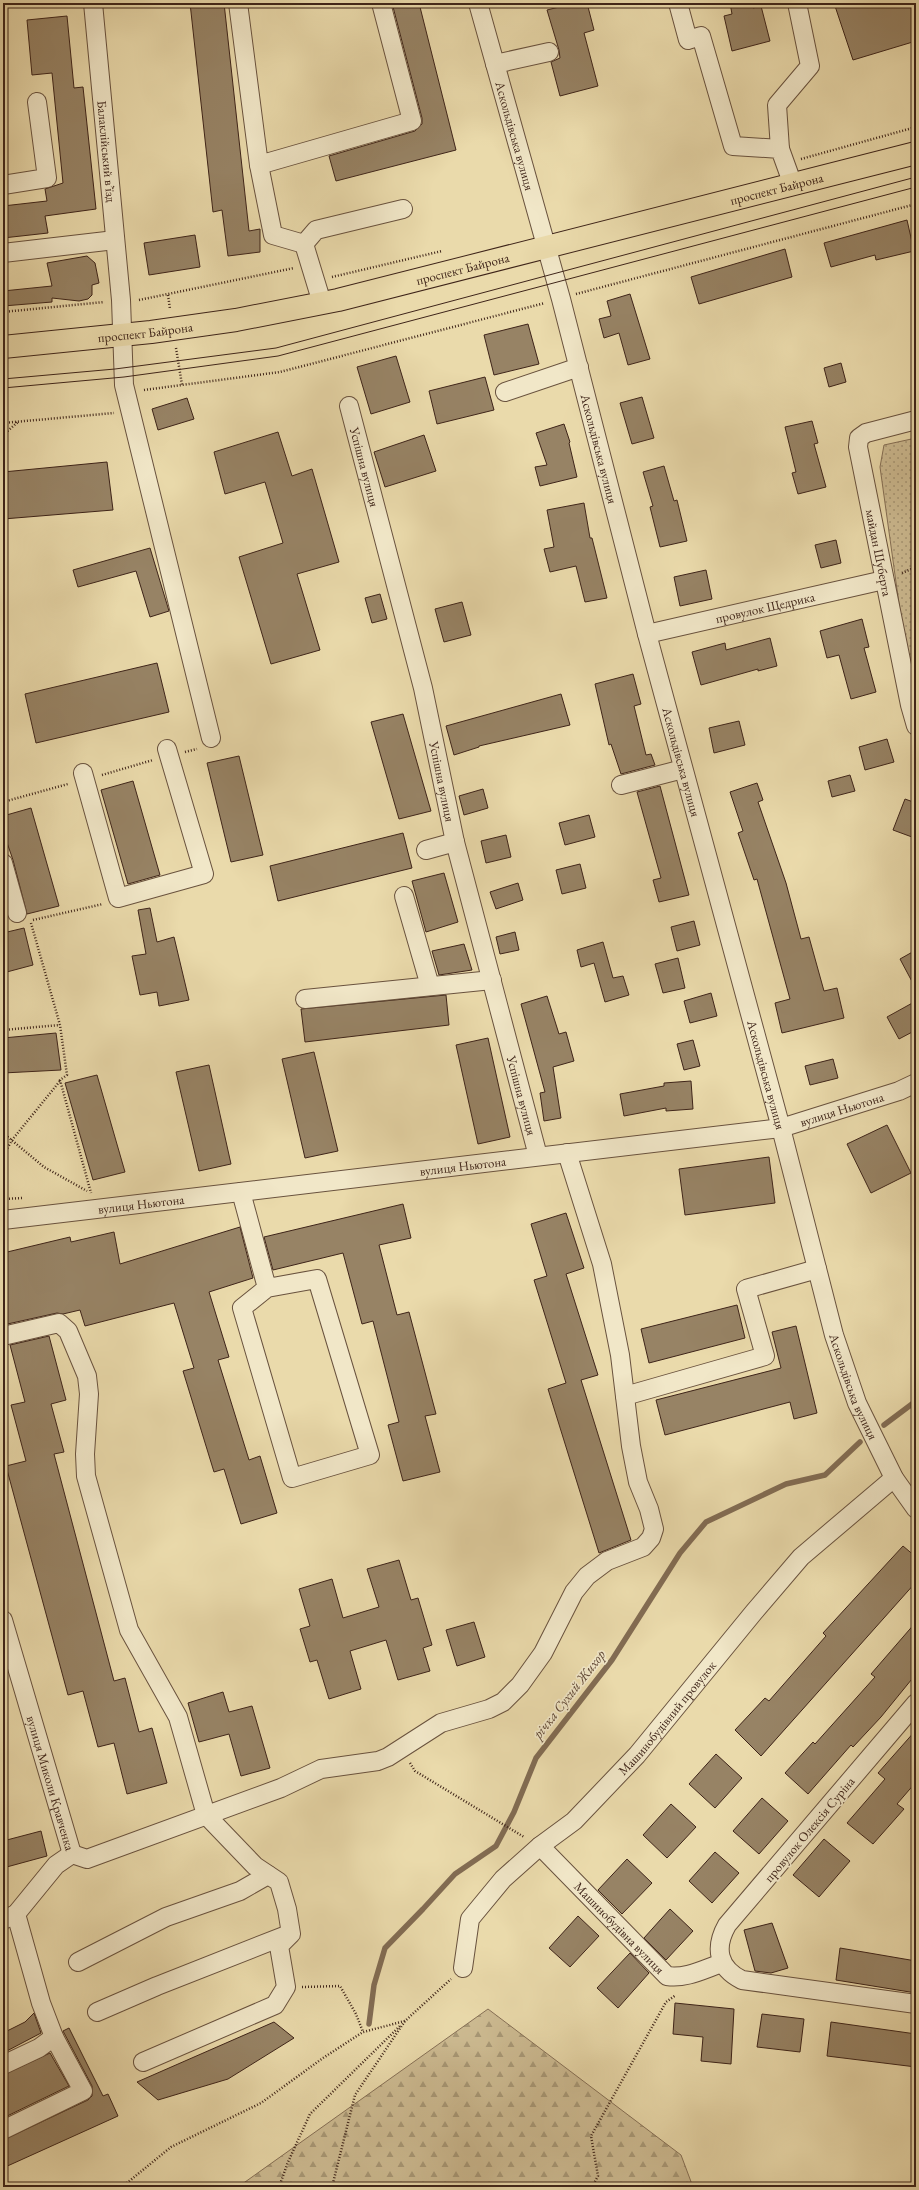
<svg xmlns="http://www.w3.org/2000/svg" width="919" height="2190" font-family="'EB Garamond',serif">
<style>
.grass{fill:url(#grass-dots);stroke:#867056}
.forest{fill:url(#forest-firs);stroke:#867056}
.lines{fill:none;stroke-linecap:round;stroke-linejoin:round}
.stream{stroke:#826c53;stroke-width:5.5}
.building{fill:#978365;stroke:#3e2419}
.minor-casing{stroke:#69523e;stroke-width:20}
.major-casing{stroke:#3e2419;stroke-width:24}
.path{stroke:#3e2419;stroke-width:2.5;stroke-dasharray:1 2;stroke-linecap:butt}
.minor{stroke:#f1e7c8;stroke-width:18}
.major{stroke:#eadaab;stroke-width:22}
.tram{stroke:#3e2419;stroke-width:1}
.labels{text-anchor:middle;stroke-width:3.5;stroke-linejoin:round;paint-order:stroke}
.street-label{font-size:13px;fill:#3e2419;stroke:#f1e7c8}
.water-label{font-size:14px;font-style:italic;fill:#604836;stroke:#f1e7c8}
</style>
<defs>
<pattern id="grass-dots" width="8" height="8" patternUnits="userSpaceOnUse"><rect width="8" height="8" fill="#cdbb92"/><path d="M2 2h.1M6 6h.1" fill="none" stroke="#a89876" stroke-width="1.8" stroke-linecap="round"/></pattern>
<pattern id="forest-firs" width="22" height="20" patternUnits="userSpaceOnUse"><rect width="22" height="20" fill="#cdbb92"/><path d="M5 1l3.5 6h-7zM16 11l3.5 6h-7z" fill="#a89876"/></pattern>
</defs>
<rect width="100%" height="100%" fill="#eadaab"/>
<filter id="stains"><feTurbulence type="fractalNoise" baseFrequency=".005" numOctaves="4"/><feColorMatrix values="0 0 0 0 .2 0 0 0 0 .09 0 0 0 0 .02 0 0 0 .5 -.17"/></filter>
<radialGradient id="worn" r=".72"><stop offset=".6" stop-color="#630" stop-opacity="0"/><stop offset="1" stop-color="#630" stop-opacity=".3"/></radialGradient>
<polygon class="grass" points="916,438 916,682 905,647 880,467 884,445"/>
<polygon class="forest" points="488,2009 681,2155 693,2187 238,2187"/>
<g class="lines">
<g class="stream">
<polyline points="884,1425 916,1401"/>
<polyline points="369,2024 374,1985 385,1948 423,1909 455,1874 496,1846 514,1812 536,1758 612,1660 680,1553 706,1522 786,1484 825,1475 860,1442"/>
</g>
</g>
<g class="building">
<polygon points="190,3 224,3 249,231 260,229 260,252 228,256 222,210 213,212"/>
<polygon points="392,3 419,3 456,150 336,181 329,156 415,131 422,124 422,118"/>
<polygon points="575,3 587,3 594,30 584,33 598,86 560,96 551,62 560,58 559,50 547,10"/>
<polygon points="730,3 752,3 753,8 761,6 770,41 732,51 724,16 732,14"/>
<polygon points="834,3 916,3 916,41 853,60"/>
<polygon points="67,16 74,88 83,87 96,209 45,216 48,233 3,238 3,206 47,201 45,189 63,183 52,73 32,75 27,20"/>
<polygon points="907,220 914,251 876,260 875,255 831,267 824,243"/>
<polygon points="195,235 200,267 149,275 144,243"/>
<polygon points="785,249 792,277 699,304 691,277"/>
<polygon points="87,256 95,263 99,283 92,285 92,295 88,299 79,301 52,298 52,302 3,306 3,291 52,286 47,263"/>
<polygon points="630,294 650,359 628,365 619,333 604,338 599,319 611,316 607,301"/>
<polygon points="528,324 539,364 494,375 484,335"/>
<polygon points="396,356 410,402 371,414 357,367"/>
<polygon points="841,363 846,382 829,387 824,368"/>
<polygon points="485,377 494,410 437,424 429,391"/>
<polygon points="642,397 654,438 632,444 620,403"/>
<polygon points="187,398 194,419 158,430 152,409"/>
<polygon points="812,421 818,443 814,444 826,487 798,494 792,473 796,472 785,427"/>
<polygon points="564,424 570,442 569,443 577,477 540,486 535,467 547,465 536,433"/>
<polygon points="278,432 292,476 312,469 339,562 297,574 320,650 271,664 239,557 283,543 265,482 225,494 214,452"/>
<polygon points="424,435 436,471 385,487 374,452"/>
<polygon points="107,462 113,510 3,519 3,472"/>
<polygon points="664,466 674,501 677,500 687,541 660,547 650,507 653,506 643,472"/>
<polygon points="584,503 590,538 592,538 607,598 585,602 576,566 550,572 544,549 554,547 547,510"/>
<polygon points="836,540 841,563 821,568 815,545"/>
<polygon points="150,548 169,611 150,617 136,571 78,587 73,570"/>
<polygon points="706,570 712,599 680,606 674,577"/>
<polygon points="380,594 387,619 372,623 365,598"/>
<polygon points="462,602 471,635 444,642 435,609"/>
<polygon points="862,619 869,647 864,648 876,692 851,699 839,655 827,658 820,631"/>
<polygon points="770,638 777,666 758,671 758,669 701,685 692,652 725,643 726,650"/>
<polygon points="157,663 169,712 36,743 25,694"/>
<polygon points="633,674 641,704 634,706 646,755 651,754 655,765 621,774 611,744 609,745 595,684"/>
<polygon points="561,694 570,725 479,746 479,747 454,755 446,726"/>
<polygon points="403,714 431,811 399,819 371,722"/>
<polygon points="739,721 745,745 714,753 709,728"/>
<polygon points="887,739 894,762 865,770 859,747"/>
<polygon points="239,756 263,855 231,862 207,763"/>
<polygon points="850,775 855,791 832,797 828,781"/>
<polygon points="133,781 160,875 128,884 101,790"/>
<polygon points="757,783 763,800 758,802 786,883 801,939 809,937 824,991 837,988 844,1018 782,1033 775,1003 790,999 757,879 754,880 738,833 743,831 730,792"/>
<polygon points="660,786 689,895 659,902 653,880 661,878 637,792"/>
<polygon points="483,789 488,808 464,815 459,796"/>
<polygon points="905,799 916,803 916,827 912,837 893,830"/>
<polygon points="31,808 59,906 27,914 13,860 3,831 3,816"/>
<polygon points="589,815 595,837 565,845 559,823"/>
<polygon points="403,833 412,868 278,901 270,866"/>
<polygon points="506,835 511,857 486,863 481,841"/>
<polygon points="580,864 586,888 562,894 556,870"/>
<polygon points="444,873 458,922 426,932 412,881"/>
<polygon points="518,883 523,900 496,909 490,892"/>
<polygon points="150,908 157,942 174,937 189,1000 159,1006 157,992 140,995 132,956 146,954 138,910"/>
<polygon points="694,921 700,945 677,951 671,927"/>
<polygon points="24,928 33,965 3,973 3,933"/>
<polygon points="515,932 519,950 500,954 496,937"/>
<polygon points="603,942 613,978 623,976 629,995 605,1002 594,963 581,967 577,950"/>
<polygon points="464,944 472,970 439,975 432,951"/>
<polygon points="916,950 916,989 900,959"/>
<polygon points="678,958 685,988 663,993 655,964"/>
<polygon points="711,993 717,1016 690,1023 684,1001"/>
<polygon points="446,995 449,1025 305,1042 301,1009"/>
<polygon points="547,996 559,1034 566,1032 574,1061 553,1067 561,1118 544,1121 540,1093 545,1092 521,1004"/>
<polygon points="916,1001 916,1030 899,1039 887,1017"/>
<polygon points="56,1033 61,1070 3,1073 3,1038"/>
<polygon points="488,1038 510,1137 478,1144 456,1045"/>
<polygon points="693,1040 700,1066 684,1070 677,1044"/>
<polygon points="314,1052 338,1151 305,1158 282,1059"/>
<polygon points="833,1059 838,1078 810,1085 805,1066"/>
<polygon points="209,1065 231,1164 199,1171 176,1072"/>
<polygon points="97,1075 125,1172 93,1180 65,1083"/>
<polygon points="691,1081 693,1109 666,1111 666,1108 624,1116 620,1094 664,1086 664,1083"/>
<polygon points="887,1125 911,1173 871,1193 847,1144"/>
<polygon points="769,1157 775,1203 685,1215 679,1169"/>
<polygon points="403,1204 411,1238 379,1245 397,1315 409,1312 436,1414 425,1416 440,1472 403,1481 388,1425 399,1422 373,1321 362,1324 343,1253 273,1270 264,1237"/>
<polygon points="566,1213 584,1268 566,1274 598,1375 581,1380 631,1540 599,1553 548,1389 566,1383 534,1280 547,1276 531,1224"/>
<polygon points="240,1227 253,1278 209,1292 229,1357 218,1360 249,1460 260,1456 277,1513 241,1524 224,1469 214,1472 183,1371 194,1368 174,1303 85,1326 80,1310 63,1314 57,1313 3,1325 3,1253 70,1237 71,1242 114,1232 120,1264"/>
<polygon points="737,1305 745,1338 649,1363 641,1329"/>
<polygon points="796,1326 817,1413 794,1419 790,1402 665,1435 656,1400 781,1368 772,1332"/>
<polygon points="49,1336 66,1400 51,1404 64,1452 54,1454 114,1681 125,1678 139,1732 152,1728 167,1783 127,1794 114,1743 98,1747 83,1691 68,1695 6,1466 26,1461 11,1405 25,1402 10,1345"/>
<polygon points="903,1546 916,1557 916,1582 761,1756 735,1730 765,1698 769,1701 826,1636 823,1633"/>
<polygon points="399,1560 411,1600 418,1598 432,1645 423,1648 430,1671 398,1680 386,1640 350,1651 361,1689 329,1699 317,1660 310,1662 300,1629 310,1626 299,1589 332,1579 343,1618 379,1607 367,1569"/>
<polygon points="474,1622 485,1657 457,1666 446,1630"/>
<polygon points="916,1622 916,1674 881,1717 853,1747 851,1745 808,1794 785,1773 813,1742 815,1744 875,1677 871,1674"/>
<polygon points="223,1692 229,1712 252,1706 270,1768 241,1776 229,1734 199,1742 188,1703"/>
<polygon points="916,1730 916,1782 897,1804 904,1809 873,1844 847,1823 885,1779 878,1773"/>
<polygon points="716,1754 742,1778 715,1808 689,1784"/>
<polygon points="762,1798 788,1821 759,1854 733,1831"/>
<polygon points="671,1804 696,1827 667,1858 643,1835"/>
<polygon points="41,1831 47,1856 3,1868 3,1841"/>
<polygon points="824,1839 850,1861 819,1897 793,1875"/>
<polygon points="715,1852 739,1873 712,1903 689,1881"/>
<polygon points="627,1859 652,1883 622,1914 598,1890"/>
<polygon points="670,1909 693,1931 666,1960 644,1938"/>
<polygon points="578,1916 599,1936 570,1967 549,1948"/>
<polygon points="772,1923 788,1968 771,1973 755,1971 744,1930"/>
<polygon points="840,1948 916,1961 916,1993 836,1980"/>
<polygon points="630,1953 649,1973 618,2008 597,1988"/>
<polygon points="675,2003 734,2009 731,2064 701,2061 703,2037 673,2034"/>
<polygon points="34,2013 41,2033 3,2053 3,2033 25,2022"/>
<polygon points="762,2014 804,2019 800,2052 757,2047"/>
<polygon points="274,2022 294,2038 228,2079 158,2100 137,2082"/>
<polygon points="831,2022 916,2034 916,2067 827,2056"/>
<polygon points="69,2028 103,2096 108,2094 118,2116 3,2168 3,2140 88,2100 92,2096 92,2086 63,2031"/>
<polygon points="50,2053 69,2086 3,2118 3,2075"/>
</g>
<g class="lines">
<defs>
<g id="minor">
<path id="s1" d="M93 3 121 300 124 385 211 738"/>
<polyline points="238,3 259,165 412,121 381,3"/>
<path id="s2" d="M478 3 561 299 647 634 781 1128 834 1335 857 1403 894 1478 916 1509"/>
<polyline points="678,3 688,40 701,36 733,146 780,149 793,185"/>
<polyline points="495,64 549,52"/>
<polyline points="780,149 777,105 810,66 797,3"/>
<polyline points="259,165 273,235 304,244 322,303"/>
<polyline points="3,185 47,178 37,102"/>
<polyline points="304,244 316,230 403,209"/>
<polyline points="3,253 115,240"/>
<polyline points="505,392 579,367"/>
<path id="s3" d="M349 406 423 688 455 842 538 1156"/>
<path id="s4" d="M916 420 866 433 859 438 858 447 910 705 916 726"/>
<path id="s5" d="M647 634 884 580"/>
<polyline points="83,773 118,898 204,874 167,749"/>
<polyline points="621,785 683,769"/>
<polyline points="426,850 455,842"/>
<polyline points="3,863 17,913"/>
<polyline points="404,896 430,986"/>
<polyline points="305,999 492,980"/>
<polyline points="241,1192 267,1288 242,1308 292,1478 370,1455 317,1279 267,1288"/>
<path id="s6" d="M3 1220 781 1128 899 1091 916 1083"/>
<polyline points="3,1336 59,1323 68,1331 87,1376 89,1394 85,1454 86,1476 129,1630 178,1717 206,1815 255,1866 279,1882 287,1909 291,1934 279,1946 286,1987 275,2005 143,2062"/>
<polyline points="625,1396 765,1356 746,1289 817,1269"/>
<path id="s7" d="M3 1620 72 1854"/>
<path d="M916 1703 727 1925C714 1948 718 1968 742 1980L916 2004"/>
<path id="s8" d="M540 1846 667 1976C686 1979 704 1969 722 1963"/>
<polyline points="72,1854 87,1859 281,1788 321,1769 378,1761 388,1757 441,1723 489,1709 503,1702 520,1685 543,1653 574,1592 587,1576 607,1561 643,1547 651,1538 654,1529 649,1509 638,1482 631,1446 620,1355 602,1264 567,1153"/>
<polyline points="3,1920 16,1914 56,1865 72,1854"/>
<polyline points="78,1962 166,1917 240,1891 268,1875"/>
<path id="s9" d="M463 1968 470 1919 503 1879 540 1846 574 1821 637 1755 754 1612 801 1557 894 1478"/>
<polyline points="97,2012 157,1986 289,1934"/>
<polyline points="3,2065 39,2048 54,2037"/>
<polyline points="3,2130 83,2091 54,2037 41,2003 16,1914"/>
</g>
<g id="major">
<path id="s10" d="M3 347 151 332 236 320 338 300 916 153"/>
</g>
</defs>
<use href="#minor" class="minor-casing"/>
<use href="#major" class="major-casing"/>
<g class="path">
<polyline points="801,159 916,127"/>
<polyline points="332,277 442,251"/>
<polyline points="576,294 916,204"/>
<polyline points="168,295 170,309"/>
<polyline points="139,300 294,268"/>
<polyline points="3,312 104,302"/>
<polyline points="176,348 182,385"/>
<polyline points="144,390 280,372 545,303"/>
<polyline points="3,423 114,413"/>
<polyline points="3,435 18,422"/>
<polyline points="902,573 916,567"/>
<polyline points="185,752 197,749"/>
<polyline points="102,775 153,760"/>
<polyline points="3,802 68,784"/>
<polyline points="33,920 103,904"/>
<polyline points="31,923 60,1025 67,1075 60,1080 91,1193"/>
<polyline points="3,1030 60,1025"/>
<polyline points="3,1133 44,1167 87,1191"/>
<polyline points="3,1156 12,1140 60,1081"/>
<polyline points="3,1199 23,1198"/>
<polyline points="410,1763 415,1771 524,1837"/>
<polyline points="302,1987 340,1986 356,2014 363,2032"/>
<polyline points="122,2187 171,2147 261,2103 323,2058 363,2032 405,2021"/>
<polyline points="279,2187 288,2162 310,2114 401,2025"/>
<polyline points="332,2187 355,2095 405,2021 451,1979"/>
<polyline points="592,2187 598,2176 591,2136 666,2002 676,1995"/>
</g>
<use href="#minor" class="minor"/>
<use href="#major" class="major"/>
<g class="tram">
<polyline points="3,379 115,369 276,348 916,177"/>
<polyline points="3,388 124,377 278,356 916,187"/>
</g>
</g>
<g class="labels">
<g class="street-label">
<text dy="5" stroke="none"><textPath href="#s2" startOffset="138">Аскольдівська вулиця</textPath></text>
<text dy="5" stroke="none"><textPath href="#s1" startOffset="149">Балаклійський в’їзд</textPath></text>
<text dy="5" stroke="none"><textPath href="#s10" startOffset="791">проспект Байрона</textPath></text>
<text dy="5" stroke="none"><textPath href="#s10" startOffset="467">проспект Байрона</textPath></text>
<text dy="5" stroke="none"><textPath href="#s10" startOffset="143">проспект Байрона</textPath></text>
<text dy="5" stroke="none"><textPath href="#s2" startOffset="462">Аскольдівська вулиця</textPath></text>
<text dy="5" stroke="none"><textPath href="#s3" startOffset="63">Успішна вулиця</textPath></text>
<text dy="5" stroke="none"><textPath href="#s4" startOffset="177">майдан Шуберта</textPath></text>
<text dy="5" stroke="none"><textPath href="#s5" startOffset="121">провулок Щедрика</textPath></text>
<text dy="5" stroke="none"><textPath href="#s2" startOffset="786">Аскольдівська вулиця</textPath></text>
<text dy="5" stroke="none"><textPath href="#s3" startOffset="387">Успішна вулиця</textPath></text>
<text dy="5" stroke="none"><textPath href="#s2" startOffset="1110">Аскольдівська вулиця</textPath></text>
<text dy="5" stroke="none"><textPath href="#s3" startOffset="711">Успішна вулиця</textPath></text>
<text dy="5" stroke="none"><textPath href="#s6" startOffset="847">вулиця Ньютона</textPath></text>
<text dy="5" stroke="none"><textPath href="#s6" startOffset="463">вулиця Ньютона</textPath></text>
<text dy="5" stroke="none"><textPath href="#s6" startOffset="139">вулиця Ньютона</textPath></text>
<text dy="5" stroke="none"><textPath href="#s2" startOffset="1434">Аскольдівська вулиця</textPath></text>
<text dy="5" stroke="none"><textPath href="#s9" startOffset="332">Машинобудівний провулок</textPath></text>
<text dy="5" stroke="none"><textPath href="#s7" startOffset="170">вулиця Миколи Кравченка</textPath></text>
<text transform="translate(809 1829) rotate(-50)" y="5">провулок Олексія Суріна</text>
<text dy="5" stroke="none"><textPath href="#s8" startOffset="114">Машинобудівна вулиця</textPath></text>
</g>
<g class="water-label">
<text transform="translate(569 1694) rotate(-52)" y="5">річка Сухий Жихор</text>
</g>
</g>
<rect width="919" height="2190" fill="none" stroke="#eadaab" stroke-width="16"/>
<rect x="4" y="4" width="911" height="2182" fill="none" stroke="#3e2419" stroke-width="2"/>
<rect x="8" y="8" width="903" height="2174" fill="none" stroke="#3e2419"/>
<rect width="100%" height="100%" filter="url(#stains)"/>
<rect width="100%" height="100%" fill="url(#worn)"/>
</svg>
